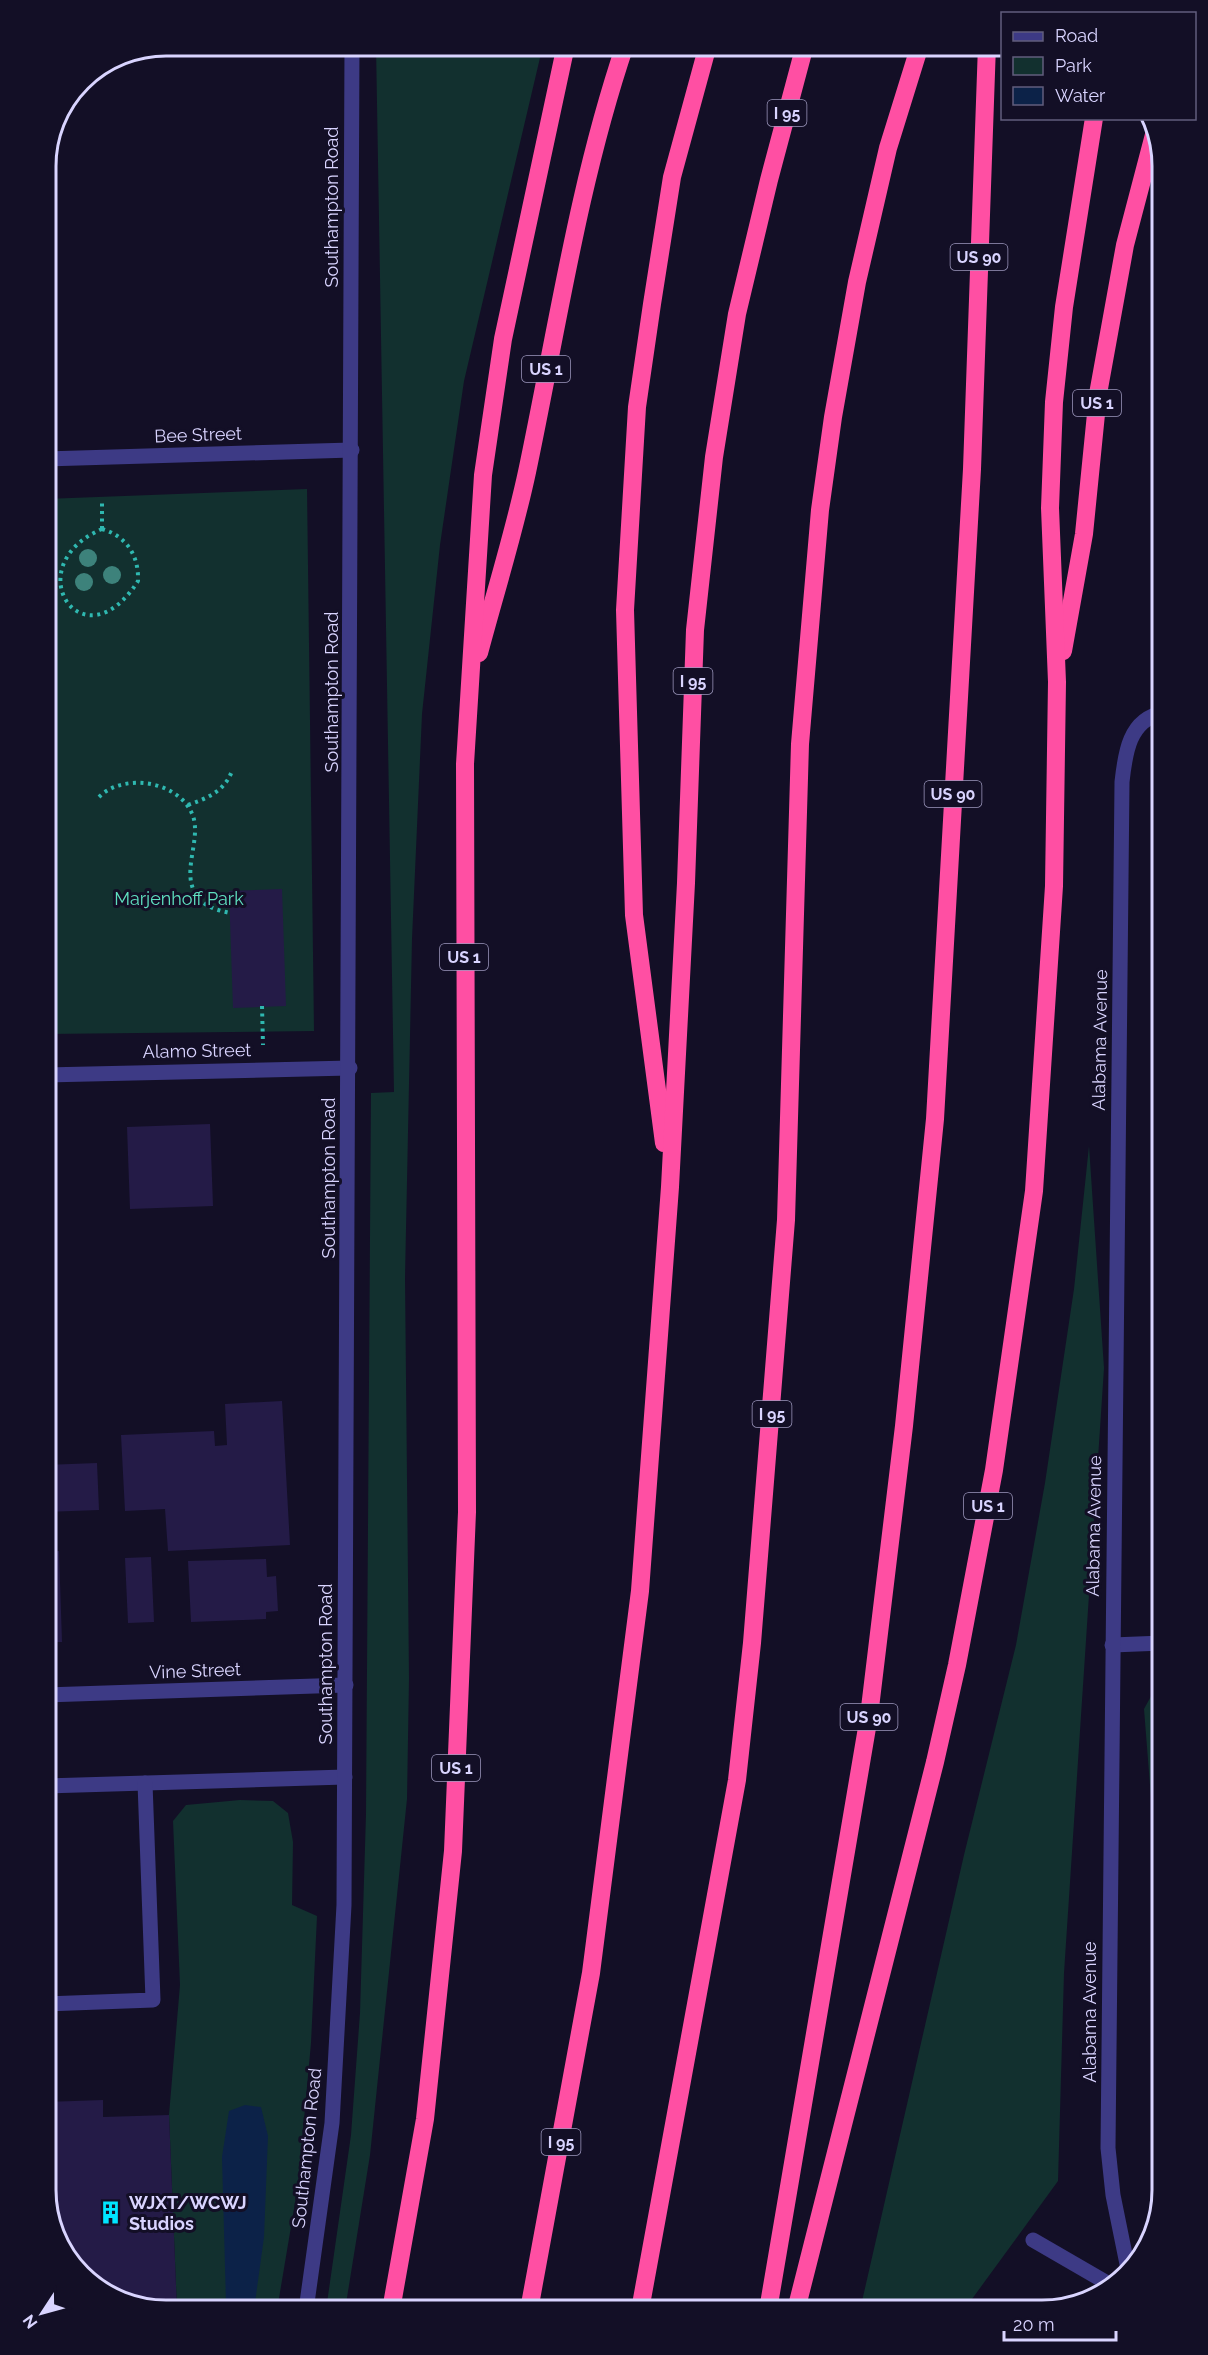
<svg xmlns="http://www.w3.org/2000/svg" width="1208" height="2355" font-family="Raleway,sans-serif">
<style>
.green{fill:#12302f}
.water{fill:#0c2248}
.building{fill:#241b47}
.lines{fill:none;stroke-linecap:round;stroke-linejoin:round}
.path{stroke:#2fb8b0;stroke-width:4;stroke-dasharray:3 4.5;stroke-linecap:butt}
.service{stroke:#3d3a85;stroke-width:15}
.minor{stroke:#3d3a85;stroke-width:15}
.motorway{stroke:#ff4fa3;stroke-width:18}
.tree{fill:#3d827b}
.labels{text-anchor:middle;stroke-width:6;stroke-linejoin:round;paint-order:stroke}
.shield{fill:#130f26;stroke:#9e99be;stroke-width:1.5}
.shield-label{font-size:16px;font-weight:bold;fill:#d9d4ff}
.street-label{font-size:18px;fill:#d9d4ff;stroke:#130f26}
.park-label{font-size:18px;fill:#5fe0c0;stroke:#130f26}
.poi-label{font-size:18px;font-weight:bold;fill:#d9d4ff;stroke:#130f26;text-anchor:start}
.rim{fill:none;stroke:#d9d4ff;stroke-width:3}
</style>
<rect width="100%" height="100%" fill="#130f26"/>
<g class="green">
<polygon points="376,45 543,45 464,381 440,545 422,714 412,939 405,1278 409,1678 407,1799 370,2155 345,2310 326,2310 351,2135 360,2013 366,1814 371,1093 394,1092"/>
<polygon points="307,489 314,1031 45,1034 45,499"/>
<polygon points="1089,1146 1104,1368 1064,1973 1058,2181 964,2310 860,2310 964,1855 1016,1645 1045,1483 1074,1289"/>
<polygon points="1161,1678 1163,1678 1163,1950 1144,1709"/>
<polygon points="240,1800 273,1801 288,1813 293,1842 292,1905 317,1916 311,2043 298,2185 277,2310 177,2310 169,2115 180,1985 173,1821 186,1805"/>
</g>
<polygon class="water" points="245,2105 261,2107 268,2136 264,2237 254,2310 229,2310 226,2304 222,2157 229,2111"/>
<g class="building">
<polygon points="282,889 286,1006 233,1008 229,891"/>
<polygon points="210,1124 213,1206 130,1209 127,1127"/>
<polygon points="282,1401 290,1545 168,1551 165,1509 125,1511 121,1435 214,1431 215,1446 227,1445 225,1404"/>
<polygon points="97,1463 99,1510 45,1512 45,1465"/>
<polygon points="59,1551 62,1642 45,1642 45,1552"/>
<polygon points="151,1557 154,1622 128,1623 125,1558"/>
<polygon points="266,1559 267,1577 276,1576 278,1611 266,1612 266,1619 191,1622 188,1561"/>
<polygon points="103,2100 103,2117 169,2115 177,2310 158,2310 98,2290 54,2235 45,2190 45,2102"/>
</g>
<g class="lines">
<g class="path">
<path d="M102 529C126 536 139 555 138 581 83 668 15 566 102 529Z"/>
<polyline points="102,529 102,500"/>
<path d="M99 797C124 772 180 781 193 816 201 840 182 870 195 893 202 906 216 910 230 913"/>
<path d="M188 805C207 798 224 792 232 771"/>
<polyline points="262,1006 263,1045"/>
</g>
<g class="service">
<polyline points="45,1786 345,1777"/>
<polyline points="45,2004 153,2000 145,1783"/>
</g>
<g class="minor">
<polyline points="45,459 352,450"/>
<polyline points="45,1075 350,1068"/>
<polyline points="1112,1645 1163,1643"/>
<polyline points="45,1695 346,1685"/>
<polyline points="1033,2240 1109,2284"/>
<path d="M1128 2269 1113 2195 1108 2148 1122 782C1125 754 1129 719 1163 713"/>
<polyline points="306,2310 332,2123 344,1905 352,45"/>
</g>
<g class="motorway">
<polyline points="1063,651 1084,534 1098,394 1125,245 1156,127"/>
<path d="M479 653C495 593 514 533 527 472 557 330 578 184 625 45"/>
<polyline points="664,1143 634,915 625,610 637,407 652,304 672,177 708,45"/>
<polyline points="391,2310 425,2119 453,1851 467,1512 465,764 483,475 503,339 566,45"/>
<polyline points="529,2310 591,1973 640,1591 670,1187 686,883 695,630 714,457 737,314 769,180 805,45"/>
<polyline points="640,2310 737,1780 752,1643 786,1220 800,744 820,510 833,417 857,282 888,148 920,45"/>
<polyline points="768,2310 869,1716 904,1426 935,1119 972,469 987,45"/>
<polyline points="796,2310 935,1762 957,1665 994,1470 1034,1191 1054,886 1057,682 1050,508 1054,402 1064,307 1094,118"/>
</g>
</g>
<g class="tree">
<circle cx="88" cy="558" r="9"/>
<circle cx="112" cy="575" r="9"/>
<circle cx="84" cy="582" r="9"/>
</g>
<defs>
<symbol id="building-bare" viewBox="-9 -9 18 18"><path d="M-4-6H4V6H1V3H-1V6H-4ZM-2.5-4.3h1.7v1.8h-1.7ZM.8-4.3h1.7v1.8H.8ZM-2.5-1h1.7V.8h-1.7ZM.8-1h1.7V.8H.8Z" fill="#00e5ff" stroke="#130f26" stroke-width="2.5" paint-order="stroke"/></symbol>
</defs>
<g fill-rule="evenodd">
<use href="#building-bare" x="94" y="2196" width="33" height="33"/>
</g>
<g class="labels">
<g class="shield">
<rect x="767.5" y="100" width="39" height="26" rx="4.5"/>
<rect x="950.5" y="244" width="57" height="26" rx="4.5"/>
<rect x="522" y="356" width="48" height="26" rx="4.5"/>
<rect x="1073" y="390" width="48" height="26" rx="4.5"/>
<rect x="673.5" y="668" width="39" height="26" rx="4.5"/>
<rect x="924.5" y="781" width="57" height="26" rx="4.5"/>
<rect x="440" y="944" width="48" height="26" rx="4.5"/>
<rect x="752.5" y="1401" width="39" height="26" rx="4.5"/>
<rect x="964" y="1493" width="48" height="26" rx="4.5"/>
<rect x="840.5" y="1704" width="57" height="26" rx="4.5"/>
<rect x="432" y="1755" width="48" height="26" rx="4.5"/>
<rect x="541.5" y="2129" width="39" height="26" rx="4.5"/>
</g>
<g class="shield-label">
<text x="787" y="119">I 95</text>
<text x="979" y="263">US 90</text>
<text x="546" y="375">US 1</text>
<text x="1097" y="409">US 1</text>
<text x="693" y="687">I 95</text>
<text x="953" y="800">US 90</text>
<text x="464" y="963">US 1</text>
<text x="772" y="1420">I 95</text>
<text x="988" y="1512">US 1</text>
<text x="869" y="1723">US 90</text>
<text x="456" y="1774">US 1</text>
<text x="561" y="2148">I 95</text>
</g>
<g class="street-label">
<text transform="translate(332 207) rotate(-90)" y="6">Southampton Road</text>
<text transform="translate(198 435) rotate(-2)" y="6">Bee Street</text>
<text transform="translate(332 692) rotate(-90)" y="6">Southampton Road</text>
<text transform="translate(1100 1040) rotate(-89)" y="6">Alabama Avenue</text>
<text transform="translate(197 1051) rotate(-1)" y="6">Alamo Street</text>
<text transform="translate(329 1178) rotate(-90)" y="6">Southampton Road</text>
<text transform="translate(1094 1526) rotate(-89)" y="6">Alabama Avenue</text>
<text transform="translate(326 1664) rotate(-90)" y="6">Southampton Road</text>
<text transform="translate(195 1671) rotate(-2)" y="6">Vine Street</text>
<text transform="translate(1090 2012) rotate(-90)" y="6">Alabama Avenue</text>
<text transform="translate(307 2148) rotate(-84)" y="6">Southampton Road</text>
</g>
<g class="park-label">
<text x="179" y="905">Marjenhoff Park</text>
</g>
<g class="poi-label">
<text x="129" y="2209">WJXT/WCWJ<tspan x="129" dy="21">Studios</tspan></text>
</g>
</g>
<path d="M0 0H1208V2355H0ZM166 56H1042A110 110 0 0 1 1152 166V2190A110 110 0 0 1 1042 2300H166A110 110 0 0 1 56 2190V166A110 110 0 0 1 166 56Z" fill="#130f26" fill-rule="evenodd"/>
<path class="rim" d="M166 56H1042A110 110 0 0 1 1152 166V2190A110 110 0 0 1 1042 2300H166A110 110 0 0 1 56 2190V166A110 110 0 0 1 166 56Z"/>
<rect x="1001" y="12" width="195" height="108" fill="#130f26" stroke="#625e7d" stroke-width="1.5"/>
<rect x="1013" y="32" width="30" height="9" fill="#3d3a85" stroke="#625e7d" stroke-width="1.5"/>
<text x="1055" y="42" font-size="18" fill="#d9d4ff">Road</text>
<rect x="1013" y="57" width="30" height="18" fill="#12302f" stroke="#625e7d" stroke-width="1.5"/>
<text x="1055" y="72" font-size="18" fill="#d9d4ff">Park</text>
<rect x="1013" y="87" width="30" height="18" fill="#0c2248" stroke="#625e7d" stroke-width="1.5"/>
<text x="1055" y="102" font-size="18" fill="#d9d4ff">Water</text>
<g transform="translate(42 2313) rotate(234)" stroke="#130f26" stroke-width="4.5" paint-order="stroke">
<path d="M0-4.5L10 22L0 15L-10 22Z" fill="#d9d4ff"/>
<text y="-9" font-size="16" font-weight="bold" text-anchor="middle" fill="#d9d4ff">N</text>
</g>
<path d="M1004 2331v9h112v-9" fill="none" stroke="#d9d4ff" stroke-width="3"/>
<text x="1013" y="2331" font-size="18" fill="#d9d4ff" stroke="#130f26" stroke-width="4.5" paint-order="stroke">20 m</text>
</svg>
